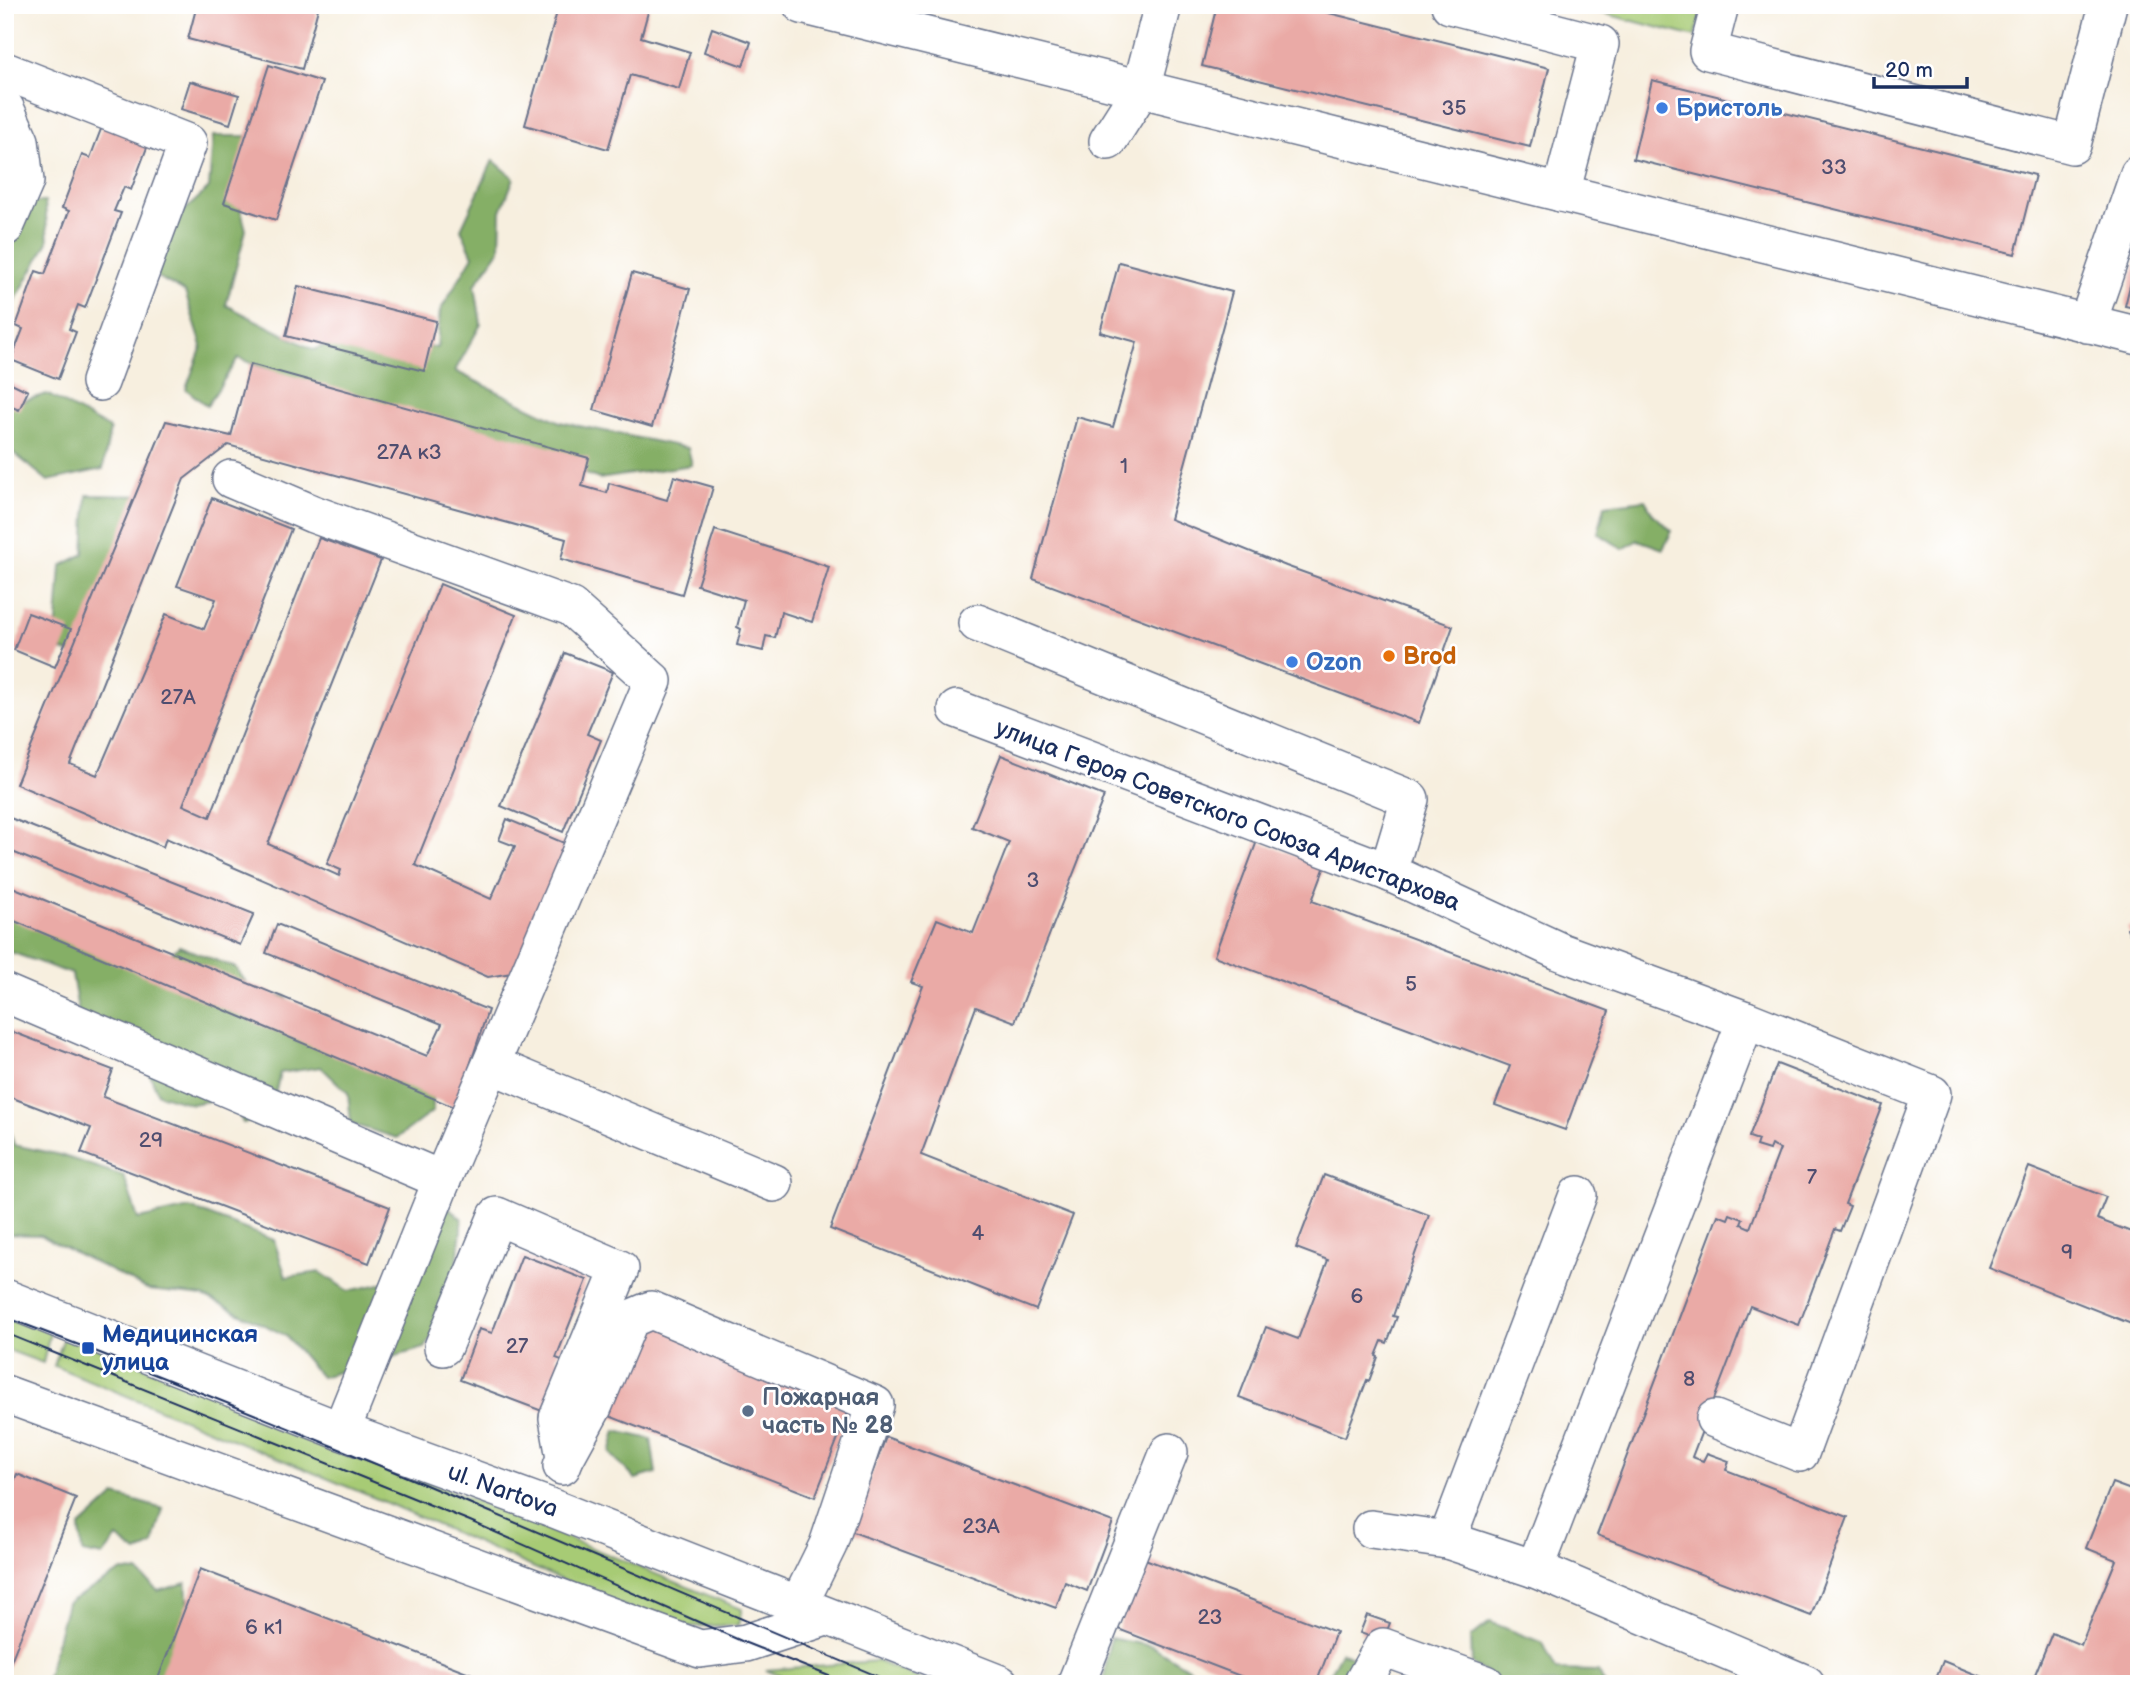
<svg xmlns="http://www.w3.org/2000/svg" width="2144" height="1689" font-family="'Balsamiq Sans',sans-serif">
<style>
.green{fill:#a7cb75;stroke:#617d6a;stroke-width:2}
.forest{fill:#85af66;stroke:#506f62;stroke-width:2}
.building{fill:#eaaaa6}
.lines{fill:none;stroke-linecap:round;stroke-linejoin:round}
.minor-casing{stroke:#68728b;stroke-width:40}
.minor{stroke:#fff;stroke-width:37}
.tram{stroke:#1b2f5e;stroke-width:2}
.shop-dot{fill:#3f7fe0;stroke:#fff;stroke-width:2.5}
.food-dot{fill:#e8710a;stroke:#fff;stroke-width:2.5}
.transit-dot{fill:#1a4fb4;stroke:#fff;stroke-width:2.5}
.service-dot{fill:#5c6f8a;stroke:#fff;stroke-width:2.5}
.labels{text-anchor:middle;stroke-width:5;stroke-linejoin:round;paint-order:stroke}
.number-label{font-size:21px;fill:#4f4e70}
.shop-label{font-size:24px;font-weight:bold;fill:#366cbe;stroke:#fff;text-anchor:start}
.food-label{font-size:24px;font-weight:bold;fill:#c56008;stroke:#fff;text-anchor:start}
.street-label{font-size:24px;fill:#1b2f5e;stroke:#fff}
.transit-label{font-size:24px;font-weight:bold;fill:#164399;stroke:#fff;text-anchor:start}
.service-label{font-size:24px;font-weight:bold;fill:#4e5e75;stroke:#fff;text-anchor:start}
</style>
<rect width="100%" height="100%" fill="#fff"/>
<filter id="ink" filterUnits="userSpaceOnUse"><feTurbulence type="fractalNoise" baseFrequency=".0143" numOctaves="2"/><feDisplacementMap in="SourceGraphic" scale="14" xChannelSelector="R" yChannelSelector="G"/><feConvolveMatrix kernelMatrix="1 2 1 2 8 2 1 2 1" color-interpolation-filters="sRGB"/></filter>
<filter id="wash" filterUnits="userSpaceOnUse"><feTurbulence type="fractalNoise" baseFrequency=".00686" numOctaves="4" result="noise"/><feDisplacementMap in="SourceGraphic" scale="28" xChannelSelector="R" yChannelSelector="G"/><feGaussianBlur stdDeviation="1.57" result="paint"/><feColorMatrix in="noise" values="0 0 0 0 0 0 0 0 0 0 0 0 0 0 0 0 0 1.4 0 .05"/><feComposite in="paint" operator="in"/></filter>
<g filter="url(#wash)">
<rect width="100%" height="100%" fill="#f7efdf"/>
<g class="green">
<polygon points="1571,5 1703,5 1695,37"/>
<polygon points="5,1311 51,1329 43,1363 5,1349"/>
<polygon points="65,1334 742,1609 738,1625 675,1627 573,1585 387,1503 54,1366"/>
<polygon points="877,1661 931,1684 799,1684 766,1670"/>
</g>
<g class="forest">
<polygon points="213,136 251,136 236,191 246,230 226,305 314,350 353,333 437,348 440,311 473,256 461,229 493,160 514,178 501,211 500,249 475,285 481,324 455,371 560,422 688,448 692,465 599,479 466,429 398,420 238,358 207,406 186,389 202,346 185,292 156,276 159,234 209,188"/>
<polygon points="5,202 45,202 48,242 5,319"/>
<polygon points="47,394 110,429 103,469 48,481 5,446 5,406"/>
<polygon points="87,495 154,496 85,659 55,648 61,566 84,554"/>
<polygon points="1645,500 1653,514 1672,531 1663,549 1638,540 1623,549 1598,533 1605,505"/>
<polygon points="5,910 159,966 179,946 236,968 254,994 285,996 309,1027 433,1081 433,1111 397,1138 351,1124 348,1093 321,1067 280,1073 270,1117 243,1123 231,1097 192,1104 158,1094 146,1065 79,1017 72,974 5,950"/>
<polygon points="5,1114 14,1145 60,1155 124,1176 138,1219 190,1208 274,1240 286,1277 320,1272 348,1291 416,1276 443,1203 462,1219 453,1303 425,1348 321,1377 285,1335 203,1296 149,1290 40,1235 5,1234"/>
<polygon points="616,1431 651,1439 656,1473 635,1479 610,1453"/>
<polygon points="115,1495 163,1509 153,1545 137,1553 117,1538 103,1556 82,1552 80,1527"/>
<polygon points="122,1571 138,1572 158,1591 186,1583 189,1621 167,1684 45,1684 67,1603"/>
<polygon points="1490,1622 1543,1643 1556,1670 1597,1671 1605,1684 1503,1684 1472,1664 1471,1637"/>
<polygon points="1110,1638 1152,1646 1198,1674 1196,1684 1103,1684"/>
<polygon points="1341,1652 1363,1662 1369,1684 1324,1684"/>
</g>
<g id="blocks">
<g class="building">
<polygon points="197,5 319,5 302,69 188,39"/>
<polygon points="559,5 650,5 641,37 690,52 679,89 630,75 608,149 525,125"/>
<polygon points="1217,5 1297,5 1549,68 1530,147 1202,66"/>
<polygon points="712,28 751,42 743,66 704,52"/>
<polygon points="269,65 322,82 276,220 224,203"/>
<polygon points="1652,80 2035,175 2015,254 1633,159"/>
<polygon points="190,81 239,95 230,124 181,109"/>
<polygon points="103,124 149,142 131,190 124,187 114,211 121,213 85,308 78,305 69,329 76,332 58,379 11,360 23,329 16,326 36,271 45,274 69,211 62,208 82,155 90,158"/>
<polygon points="2138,253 2139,253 2139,309 2125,306"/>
<polygon points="1119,262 1232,292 1170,519 1286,566 1453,626 1419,723 1033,579 1077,417 1113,427 1137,342 1100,332"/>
<polygon points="632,273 690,289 652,427 594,410"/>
<polygon points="298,286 436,321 424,371 286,336"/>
<polygon points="250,364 589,458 582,486 607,493 609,483 667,500 674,476 713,487 682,594 561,559 566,539 228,445 184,479 70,764 97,775 166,614 204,629 216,599 177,586 212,498 291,529 183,805 210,817 319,538 381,560 268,844 339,876 341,870 327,864 440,584 516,615 415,865 491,899 515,846 499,840 507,819 569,845 517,972 488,977 166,838 163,847 16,784 166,421 231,436"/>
<polygon points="5,380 28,391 19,410 5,404"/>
<polygon points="715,530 829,567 812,622 781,612 775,638 766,636 763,651 737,645 741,629 737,627 744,600 697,585"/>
<polygon points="28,613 71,629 55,667 14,650"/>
<polygon points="565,653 613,672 587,734 601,740 563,832 501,806"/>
<polygon points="1001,755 1104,796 1015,1022 976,1007 921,1155 1073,1215 1036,1310 830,1229 923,986 911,982 937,919 973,933 1009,842 972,827"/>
<polygon points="5,816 254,914 240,945 5,849"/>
<polygon points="1257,841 1325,866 1312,901 1609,1011 1565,1130 1495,1105 1510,1066 1214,956"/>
<polygon points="5,884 427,1056 442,1024 266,953 277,924 488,1010 456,1108 5,917"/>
<polygon points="2139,923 2139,954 2127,928"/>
<polygon points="5,1029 113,1070 103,1097 390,1207 369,1263 81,1153 91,1128 5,1095"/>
<polygon points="1777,1064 1883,1105 1845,1204 1850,1206 1840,1231 1835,1229 1799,1325 1750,1306 1692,1457 1703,1461 1707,1453 1729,1461 1726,1470 1848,1517 1811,1616 1597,1535 1718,1215 1728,1219 1730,1214 1743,1219 1741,1224 1750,1228 1780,1149 1771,1145 1769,1150 1756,1146 1758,1140 1749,1137"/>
<polygon points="2029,1167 2106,1197 2097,1219 2139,1235 2139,1327 1989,1268"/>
<polygon points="1324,1175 1429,1215 1393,1316 1397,1317 1387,1343 1382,1341 1376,1356 1378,1357 1369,1381 1367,1380 1345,1437 1239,1397 1266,1327 1298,1339 1328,1260 1296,1248"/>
<polygon points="522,1255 587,1280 556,1358 570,1363 550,1414 460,1380 479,1329 492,1333"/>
<polygon points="642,1317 853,1400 815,1497 604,1414"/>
<polygon points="886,1437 1113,1522 1087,1591 1065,1582 1056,1608 850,1531"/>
<polygon points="17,1474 76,1498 5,1676 5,1504"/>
<polygon points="2112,1483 2139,1493 2139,1684 2031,1684 2052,1633 2081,1645 2116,1560 2086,1548"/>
<polygon points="1145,1559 1336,1632 1316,1684 1261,1684 1118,1629"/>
<polygon points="200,1569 498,1684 156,1684"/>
<polygon points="1367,1615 1390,1623 1383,1641 1360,1633"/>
<polygon points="1943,1661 1999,1684 1934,1684"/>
</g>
</g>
</g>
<g filter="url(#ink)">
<use href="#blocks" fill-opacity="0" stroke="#68728b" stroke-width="2"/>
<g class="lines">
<defs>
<g id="minor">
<polyline points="802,5 2139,336"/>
<polyline points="1450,5 1600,44 1561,193"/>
<polyline points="1720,5 1708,51 2072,145 2108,5"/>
<polyline points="5,71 188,143 100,382"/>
<polyline points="5,108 20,141 25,181 5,227"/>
<polyline points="1108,141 1141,89 1163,5"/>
<polyline points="2087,324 2139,174"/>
<polyline points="231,479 313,514 571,607 653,681 442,1180 341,1431"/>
<polyline points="977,623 1410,799 1388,872"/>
<polyline points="957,709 1388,872 1561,952 1746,1020 1535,1569 1806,1684"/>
<polyline points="5,993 442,1180"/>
<polyline points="492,1065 774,1183"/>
<polyline points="5,1298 341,1431 547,1506 1000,1684"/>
<polyline points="443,1347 497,1216 620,1269 558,1418 565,1458 562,1466"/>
<polyline points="5,1394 700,1649 746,1643 826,1617"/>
<polyline points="1715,1419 1800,1453 1932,1094 1746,1020"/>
<polyline points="565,1458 593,1407 630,1319 651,1310 875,1405 828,1545 798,1606"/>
<polyline points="1371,1529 1447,1540 1535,1569"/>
<polyline points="1447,1540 1578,1195"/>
<polyline points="1076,1684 1169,1452"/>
<polyline points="1362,1684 1383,1647 1486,1684"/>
</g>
</defs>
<use href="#minor" class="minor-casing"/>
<use href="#minor" class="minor"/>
<g class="tram">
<path d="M5 1317C306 1429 600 1560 896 1684"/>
<polyline points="5,1333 470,1521 746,1643 849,1684"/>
</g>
</g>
</g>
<g class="shop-dot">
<circle cx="1662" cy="108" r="7"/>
<circle cx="1292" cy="662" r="7"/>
</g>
<circle class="food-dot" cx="1389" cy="656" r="7"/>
<rect class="transit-dot" x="81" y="1341" width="14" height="14" rx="3.5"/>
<circle class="service-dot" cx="748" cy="1411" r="7"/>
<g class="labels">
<g class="number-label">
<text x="1454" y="115">35</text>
<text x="1834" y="174">33</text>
<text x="409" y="459">27А к3</text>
<text x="1124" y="473">1</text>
<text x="178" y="704">27А</text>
<text x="1033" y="887">3</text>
<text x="1411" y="991">5</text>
<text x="151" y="1147">29</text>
<text x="1812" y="1184">7</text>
<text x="978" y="1240">4</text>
<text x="2067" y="1259">9</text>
<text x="1357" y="1303">6</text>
<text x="517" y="1353">27</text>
<text x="1689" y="1386">8</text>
<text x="981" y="1533">23А</text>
<text x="1210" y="1624">23</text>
<text x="264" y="1634">6 к1</text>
</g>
<g class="shop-label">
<text x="1676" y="116">Бристоль</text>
<text x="1306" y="670">Ozon</text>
</g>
<g class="food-label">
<text x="1403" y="664">Brod</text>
</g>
<g class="street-label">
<text transform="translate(1228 815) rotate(21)" y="8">улица Героя Советского Союза Аристархова</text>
<text transform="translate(503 1490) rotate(20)" y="8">ul. Nartova</text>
</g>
<g class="transit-label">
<text x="102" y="1342">Медицинская<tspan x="102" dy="28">улица</tspan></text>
</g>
<g class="service-label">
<text x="762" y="1405">Пожарная<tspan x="762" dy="28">часть № 28</tspan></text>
</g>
</g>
<rect width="2144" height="1689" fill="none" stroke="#fff" stroke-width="28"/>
<path d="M1874 77v10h93v-10" fill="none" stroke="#1b2f5e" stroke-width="3.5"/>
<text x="1885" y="77" font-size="21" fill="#1b2f5e" stroke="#ffffff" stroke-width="5" paint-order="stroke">20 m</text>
</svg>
